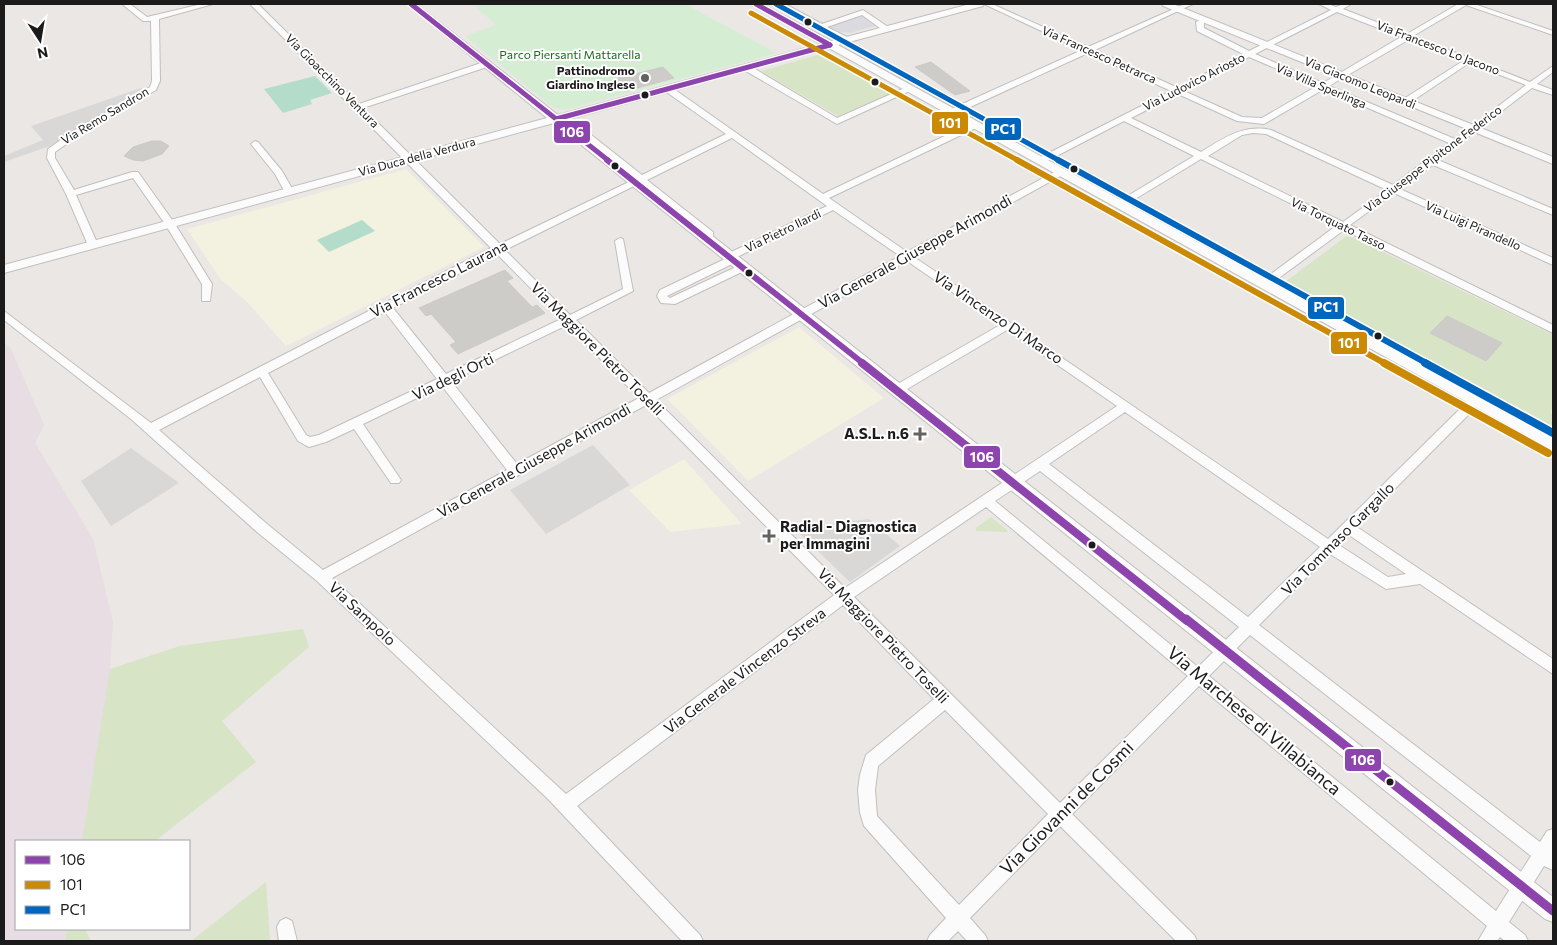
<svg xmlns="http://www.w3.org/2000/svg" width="1557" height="945" font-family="Commissioner,sans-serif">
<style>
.industrial{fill:#e7dde2}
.education{fill:#f3f1e0}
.grass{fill:#d7e4c5}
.park{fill:#d4edd3}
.pitch{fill:#b4dcca}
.parking{fill:#dad8d7}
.plaza{fill:#dbdade}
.building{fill:#ceccc9;stroke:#ccc9c6}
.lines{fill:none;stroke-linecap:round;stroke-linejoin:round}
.minor-casing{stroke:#c1bfbe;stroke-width:2}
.tertiary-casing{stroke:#c1bfbe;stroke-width:2}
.minor{fill:#fcfbfb;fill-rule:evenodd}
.tertiary{fill:#fcfbfb;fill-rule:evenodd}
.bus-1-far3-casing{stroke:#fff;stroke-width:8}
.bus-1-far2-casing{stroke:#fff;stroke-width:9}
.bus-1-far1-casing{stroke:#fff;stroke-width:11}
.bus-1-casing{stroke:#fff;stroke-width:13}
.bus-2-far2-casing{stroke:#fff;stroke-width:8}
.bus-2-far1-casing{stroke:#fff;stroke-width:9}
.bus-2-casing{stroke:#fff;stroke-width:11}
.bus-3-far2-casing{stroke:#fff;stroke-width:8}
.bus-3-far1-casing{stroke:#fff;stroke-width:9}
.bus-3-casing{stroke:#fff;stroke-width:11}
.bus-1-far3{stroke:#8e44ad;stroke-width:5}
.bus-1-far2{stroke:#8e44ad;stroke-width:6}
.bus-1-far1{stroke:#8e44ad;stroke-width:8}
.bus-1{stroke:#8e44ad;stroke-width:9}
.bus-2-far2{stroke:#cb8a05;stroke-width:5}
.bus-2-far1{stroke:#cb8a05;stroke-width:6}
.bus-2{stroke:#cb8a05;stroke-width:8}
.bus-3-far2{stroke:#0065bd;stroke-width:5}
.bus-3-far1{stroke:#0065bd;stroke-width:6}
.bus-3{stroke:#0065bd;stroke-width:8}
.bus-dot{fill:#1b1b1b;stroke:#fff;stroke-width:2}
.poi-dot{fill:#636261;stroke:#fff;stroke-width:2}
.labels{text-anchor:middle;stroke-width:4;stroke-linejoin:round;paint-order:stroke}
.far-street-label{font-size:12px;fill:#1b1b1b;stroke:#fff}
.far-park-label{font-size:12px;fill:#176c1d;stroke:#fff}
.far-poi-label{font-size:12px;font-weight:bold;fill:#1b1b1b;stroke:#fff;text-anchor:end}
.street-label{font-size:15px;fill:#1b1b1b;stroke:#fff}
.poi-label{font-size:15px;font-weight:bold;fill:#1b1b1b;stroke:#fff;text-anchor:end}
.near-street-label{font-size:18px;fill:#1b1b1b;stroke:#fff}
.line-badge{stroke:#fff;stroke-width:2}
.badge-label{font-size:14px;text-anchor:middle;font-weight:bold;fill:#fff}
</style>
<rect width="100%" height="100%" fill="#eae7e4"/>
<polygon class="industrial" points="4,342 11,349 44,425 35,443 93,539 113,622 109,681 82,841 16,841 16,929 67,929 65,941 4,941"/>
<g class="education">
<polygon points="406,169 484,247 286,346 245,300 221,280 187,229"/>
<polygon points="799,327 884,398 748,481 667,399"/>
<polygon points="684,459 742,524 670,532 629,490"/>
</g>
<g class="grass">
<polygon points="825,53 894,92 838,116 761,71"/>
<polygon points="1348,235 1553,335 1553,407 1550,412 1553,415 1553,426 1285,282"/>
<polygon points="991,517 1007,530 1007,532 976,531 976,528"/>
<polygon points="303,629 309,647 222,721 256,762 155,841 82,841 110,669 180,646"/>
<polygon points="266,882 270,941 191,941"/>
<polygon points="67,929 85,929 91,941 65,941"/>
</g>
<polygon class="park" points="484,4 685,4 776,53 572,108 561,109 551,106 465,36 496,25 475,6"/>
<g class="pitch">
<polygon points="315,76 332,93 310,100 312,104 283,113 264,89"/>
<polygon points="362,220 375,231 329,252 317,240"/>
</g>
<g class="parking">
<polygon points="141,88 144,89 50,146 4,162 4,156 43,140 31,126"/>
<polygon points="593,445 630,485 546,534 510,490"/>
<polygon points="131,448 179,483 111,526 81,481"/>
<polygon points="869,519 900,546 850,582 798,532 806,527"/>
</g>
<polygon class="plaza" points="863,12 879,25 850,33 840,32 828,26"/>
<g class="building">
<polygon points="931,62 970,91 955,95 915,67"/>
<polygon points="663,67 674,78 626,91 615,79"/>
<polygon points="152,141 161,141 169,146 162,154 143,161 133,160 124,156 133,147"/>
<polygon points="505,270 513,278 507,281 532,307 537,305 545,313 458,354 450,345 456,342 431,314 426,316 419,308"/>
<polygon points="1447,316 1502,343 1486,361 1430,333"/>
</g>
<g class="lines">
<defs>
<g id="minor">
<polygon points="122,4 130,4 147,17 202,4 213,4 159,19 160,81 156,90 79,135 55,152 55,158 74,190 132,172 138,172 175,224 212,284 210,301 202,301 202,284 165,224 133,178 76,195 98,245 93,248 88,245 66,194 47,158 48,149 73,131 150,87 152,81 151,21 143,21"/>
<path d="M250 4H258L359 104 484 62H490V66L363 108 500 244 635 179 560 119V115H566L642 175 726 134 665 91V87H671L823 194 972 123H978V127L829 198 907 252 1058 170H1064V174L914 257 1328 539 1471 398H1479L1481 401 1479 404 1357 527 1553 659V674L1420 584 1386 589 1330 554 1259 625 1540 842 1547 831 1553 829V870L1544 866 1509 922 1525 935 1528 941H1505L1500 937 1497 941H1478L1487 926 1199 686 1072 814 1194 935 1197 941H1176L1060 826 970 918 985 935 988 941H967L958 931 948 941H927L930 935 946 918 864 826 860 813 858 790 860 775 866 755 934 699 843 605 577 806 700 935 703 941H682L548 799 317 581 257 532 131 419 4 320V311L151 423 491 248ZM732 138 827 206 727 254V258L660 290 657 296 661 303 675 304 748 269V265H740L670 298 667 296 738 261 739 259 737 257 833 210 900 256 649 393 576 320 633 291 623 239 620 238 615 241 623 289 570 315 505 250 640 183 707 236H713V232L647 180ZM497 254 561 319 446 374 393 308ZM907 261 1000 325 894 386 892 389 894 392H902L1007 330 1117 406 845 588 656 400ZM385 312 437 379 319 435 310 437 306 435 268 373ZM567 325 639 398 517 464 451 381ZM260 377 298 441 305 445 309 447 326 442 354 429 391 483H399L401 480 363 424 442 386 507 470 323 570 267 524 159 430ZM646 405 834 595 566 794 332 578ZM1125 412 1320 547 1248 617 1049 464ZM1040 471 1239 627 1198 667 995 501ZM986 507 1188 676 1060 803 854 597ZM1349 535 1406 574 1388 577 1339 545ZM1250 635 1531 856 1496 911 1209 676ZM945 710 1048 814 959 905 877 816 875 790 878 766Z"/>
<polygon points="776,4 785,4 822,24 863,10 891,29 884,31 862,15 827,27 849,38 850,40 846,42 817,29"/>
<path d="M984 4H992L1088 47 1185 4H1193L1095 50 1178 88 1243 54 1197 31 1196 22 1205 18 1209 20 1204 23V28L1249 51 1331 10 1319 4H1328L1336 7 1343 4H1351L1343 9 1407 34 1458 4H1474L1553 31V35L1466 5 1413 36 1530 82 1553 66V72L1537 84 1553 90V95L1532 88 1438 160 1553 209V215L1433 165 1400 189 1553 258V265L1394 193 1350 225 1553 325V333L1344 230 1268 286H1260L1259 284 1260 282 1336 226 1201 159 1122 207H1116V203L1194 156 1124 121 1043 163H1037V159L1171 91 1088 53 955 114H949V110L1082 50ZM1337 12 1401 37 1323 83 1255 54ZM1408 40 1463 61 1402 100V104H1408L1469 63 1526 85 1455 139 1329 86ZM1249 57 1317 86 1262 118 1242 117 1184 91ZM1324 89 1449 143 1393 185 1271 130C1243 124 1224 138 1201 152L1131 118 1178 94 1237 121 1264 124ZM1253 133 1266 134 1387 190 1343 222 1208 156 1242 135Z"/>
<polygon points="744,66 750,66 837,118 907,87 914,89 837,124 744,70"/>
<polygon points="255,141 258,142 282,171 294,192 292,194 286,194 275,174 251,144"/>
<polygon points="286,918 292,921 297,941 279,941 277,927 280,921"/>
</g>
<g id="tertiary">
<polygon points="407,4 416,4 558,115 821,44 752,4 762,4 831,41 970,4 984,4 983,6 838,45 1553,437 1553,450 829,48 565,120 1553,897 1553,922 1545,919 554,123 4,273 4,265 547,118"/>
<polygon points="1162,4 1173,4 1553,157 1553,164 1163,6"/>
</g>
</defs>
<use href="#minor" class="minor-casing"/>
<use href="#tertiary" class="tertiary-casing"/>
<use href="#minor" class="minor"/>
<use href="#tertiary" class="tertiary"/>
<defs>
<g id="bus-1-far3">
<polyline points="411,4 609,161"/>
<polyline points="756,4 830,45"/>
<polyline points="556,119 830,45"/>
</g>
<polyline id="bus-1-far2" points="607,160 864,364"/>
<polyline id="bus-1-far1" points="862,363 1187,621"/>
<polyline id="bus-1" points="1186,619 1553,911"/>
<polyline id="bus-2-far2" points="751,13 1019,161"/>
<polyline id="bus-2-far1" points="1017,160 1386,364"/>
<polyline id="bus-2" points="1384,363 1548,453"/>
<polyline id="bus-3-far2" points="776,4 1060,161"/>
<polyline id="bus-3-far1" points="1058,160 1428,364"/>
<polyline id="bus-3" points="1425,363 1553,433"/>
</defs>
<use href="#bus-1-far3" class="bus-1-far3-casing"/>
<use href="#bus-1-far2" class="bus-1-far2-casing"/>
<use href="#bus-1-far1" class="bus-1-far1-casing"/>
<use href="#bus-1" class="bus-1-casing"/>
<use href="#bus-2-far2" class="bus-2-far2-casing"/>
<use href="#bus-2-far1" class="bus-2-far1-casing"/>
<use href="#bus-2" class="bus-2-casing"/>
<use href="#bus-3-far2" class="bus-3-far2-casing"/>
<use href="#bus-3-far1" class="bus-3-far1-casing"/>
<use href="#bus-3" class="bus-3-casing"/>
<use href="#bus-1-far3" class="bus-1-far3"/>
<use href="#bus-1-far2" class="bus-1-far2"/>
<use href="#bus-1-far1" class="bus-1-far1"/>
<use href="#bus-1" class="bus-1"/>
<use href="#bus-2-far2" class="bus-2-far2"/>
<use href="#bus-2-far1" class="bus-2-far1"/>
<use href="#bus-2" class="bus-2"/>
<use href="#bus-3-far2" class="bus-3-far2"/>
<use href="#bus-3-far1" class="bus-3-far1"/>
<use href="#bus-3" class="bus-3"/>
</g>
<g class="bus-dot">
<circle cx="808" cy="22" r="4.5"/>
<circle cx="875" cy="82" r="4.5"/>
<circle cx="645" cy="95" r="4.5"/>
<circle cx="615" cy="166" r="4.5"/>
<circle cx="1074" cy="169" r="4.5"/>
<circle cx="749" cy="273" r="4.5"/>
<circle cx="1378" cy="336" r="4.5"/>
<circle cx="1092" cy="545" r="4.5"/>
<circle cx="1390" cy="782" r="4.5"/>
</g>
<g class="poi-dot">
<circle cx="645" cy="78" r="5"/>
<path d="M917.5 426.5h5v5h5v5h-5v5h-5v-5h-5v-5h5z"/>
<path d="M766.5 528.5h5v5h5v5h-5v5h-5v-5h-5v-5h5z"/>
</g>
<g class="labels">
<g class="far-street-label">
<text transform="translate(1438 48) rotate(21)" y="4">Via Francesco Lo Jacono</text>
<text transform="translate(1099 55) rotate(24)" y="4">Via Francesco Petrarca</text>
<text transform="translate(332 81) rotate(45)" y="4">Via Gioacchino Ventura</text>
<text transform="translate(1194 82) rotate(-27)" y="4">Via Ludovico Ariosto</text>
<text transform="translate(1360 83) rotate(22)" y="4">Via Giacomo Leopardi</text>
<text transform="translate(1321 86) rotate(23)" y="4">Via Villa Sperlinga</text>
<text transform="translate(105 116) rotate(-31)" y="4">Via Remo Sandron</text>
<text transform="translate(417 157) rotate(-15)" y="4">Via Duca della Verdura</text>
<text transform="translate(1433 159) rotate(-37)" y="4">Via Giuseppe Pipitone Federico</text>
<text transform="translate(1338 224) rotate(26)" y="4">Via Torquato Tasso</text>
<text transform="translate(1473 226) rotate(24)" y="4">Via Luigi Pirandello</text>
<text transform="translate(783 231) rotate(-26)" y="4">Via Pietro Ilardi</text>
</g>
<g class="far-park-label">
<text x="570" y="59">Parco Piersanti Mattarella</text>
</g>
<g class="far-poi-label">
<text x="635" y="75">Pattinodromo<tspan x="635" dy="14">Giardino Inglese</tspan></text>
</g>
<g class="street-label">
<text transform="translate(915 252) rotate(-29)" y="5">Via Generale Giuseppe Arimondi</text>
<text transform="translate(439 279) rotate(-27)" y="5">Via Francesco Laurana</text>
<text transform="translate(998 318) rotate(34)" y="5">Via Vincenzo Di Marco</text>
<text transform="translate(597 349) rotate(45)" y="5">Via Maggiore Pietro Toselli</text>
<text transform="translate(453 377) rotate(-26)" y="5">Via degli Orti</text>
<text transform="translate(534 461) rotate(-29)" y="5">Via Generale Giuseppe Arimondi</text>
<text transform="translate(1338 539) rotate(-45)" y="5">Via Tommaso Gargallo</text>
<text transform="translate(362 614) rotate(43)" y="5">Via Sampolo</text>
<text transform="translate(883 636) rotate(46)" y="5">Via Maggiore Pietro Toselli</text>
<text transform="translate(745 671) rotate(-37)" y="5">Via Generale Vincenzo Streva</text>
</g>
<g class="poi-label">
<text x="909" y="439">A.S.L. n.6</text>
<text x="780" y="532" text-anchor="start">Radial - Diagnostica<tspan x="780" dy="17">per Immagini</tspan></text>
</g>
<g class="near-street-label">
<text transform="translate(1254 721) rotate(40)" y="6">Via Marchese di Villabianca</text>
<text transform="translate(1067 808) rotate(-45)" y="6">Via Giovanni de Cosmi</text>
</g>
</g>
<g class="line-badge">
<rect x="931" y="111" width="38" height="24" rx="5" fill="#cb8a05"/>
<rect x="984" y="117" width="38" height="24" rx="5" fill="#0065bd"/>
<rect x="553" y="120" width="38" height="24" rx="5" fill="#8e44ad"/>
<rect x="1307" y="296" width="38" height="24" rx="5" fill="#0065bd"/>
<rect x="1330" y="331" width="38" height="24" rx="5" fill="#cb8a05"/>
<rect x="963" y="445" width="38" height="24" rx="5" fill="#8e44ad"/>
<rect x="1344" y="748" width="38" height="24" rx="5" fill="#8e44ad"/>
</g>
<g class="badge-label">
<text x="950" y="128">101</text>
<text x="1003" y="134">PC1</text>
<text x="572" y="137">106</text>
<text x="1326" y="312">PC1</text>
<text x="1349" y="348">101</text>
<text x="982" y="462">106</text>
<text x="1363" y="765">106</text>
</g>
<rect width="1557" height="945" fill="none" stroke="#1b1b1b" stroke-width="10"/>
<rect x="15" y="840" width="175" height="90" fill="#ffffff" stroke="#a4a4a4"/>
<rect x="25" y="856" width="25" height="8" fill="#8e44ad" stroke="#a4a4a4"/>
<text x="60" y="865" font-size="15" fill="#1b1b1b">106</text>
<rect x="25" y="881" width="25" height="8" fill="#cb8a05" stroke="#a4a4a4"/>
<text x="60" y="890" font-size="15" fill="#1b1b1b">101</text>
<rect x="25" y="906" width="25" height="8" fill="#0065bd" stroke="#a4a4a4"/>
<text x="60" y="915" font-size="15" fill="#1b1b1b">PC1</text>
<g transform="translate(40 40) rotate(168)" stroke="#ffffff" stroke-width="4" paint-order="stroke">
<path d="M0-4L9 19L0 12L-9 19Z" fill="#1b1b1b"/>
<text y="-8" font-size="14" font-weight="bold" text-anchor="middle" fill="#1b1b1b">N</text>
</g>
</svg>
